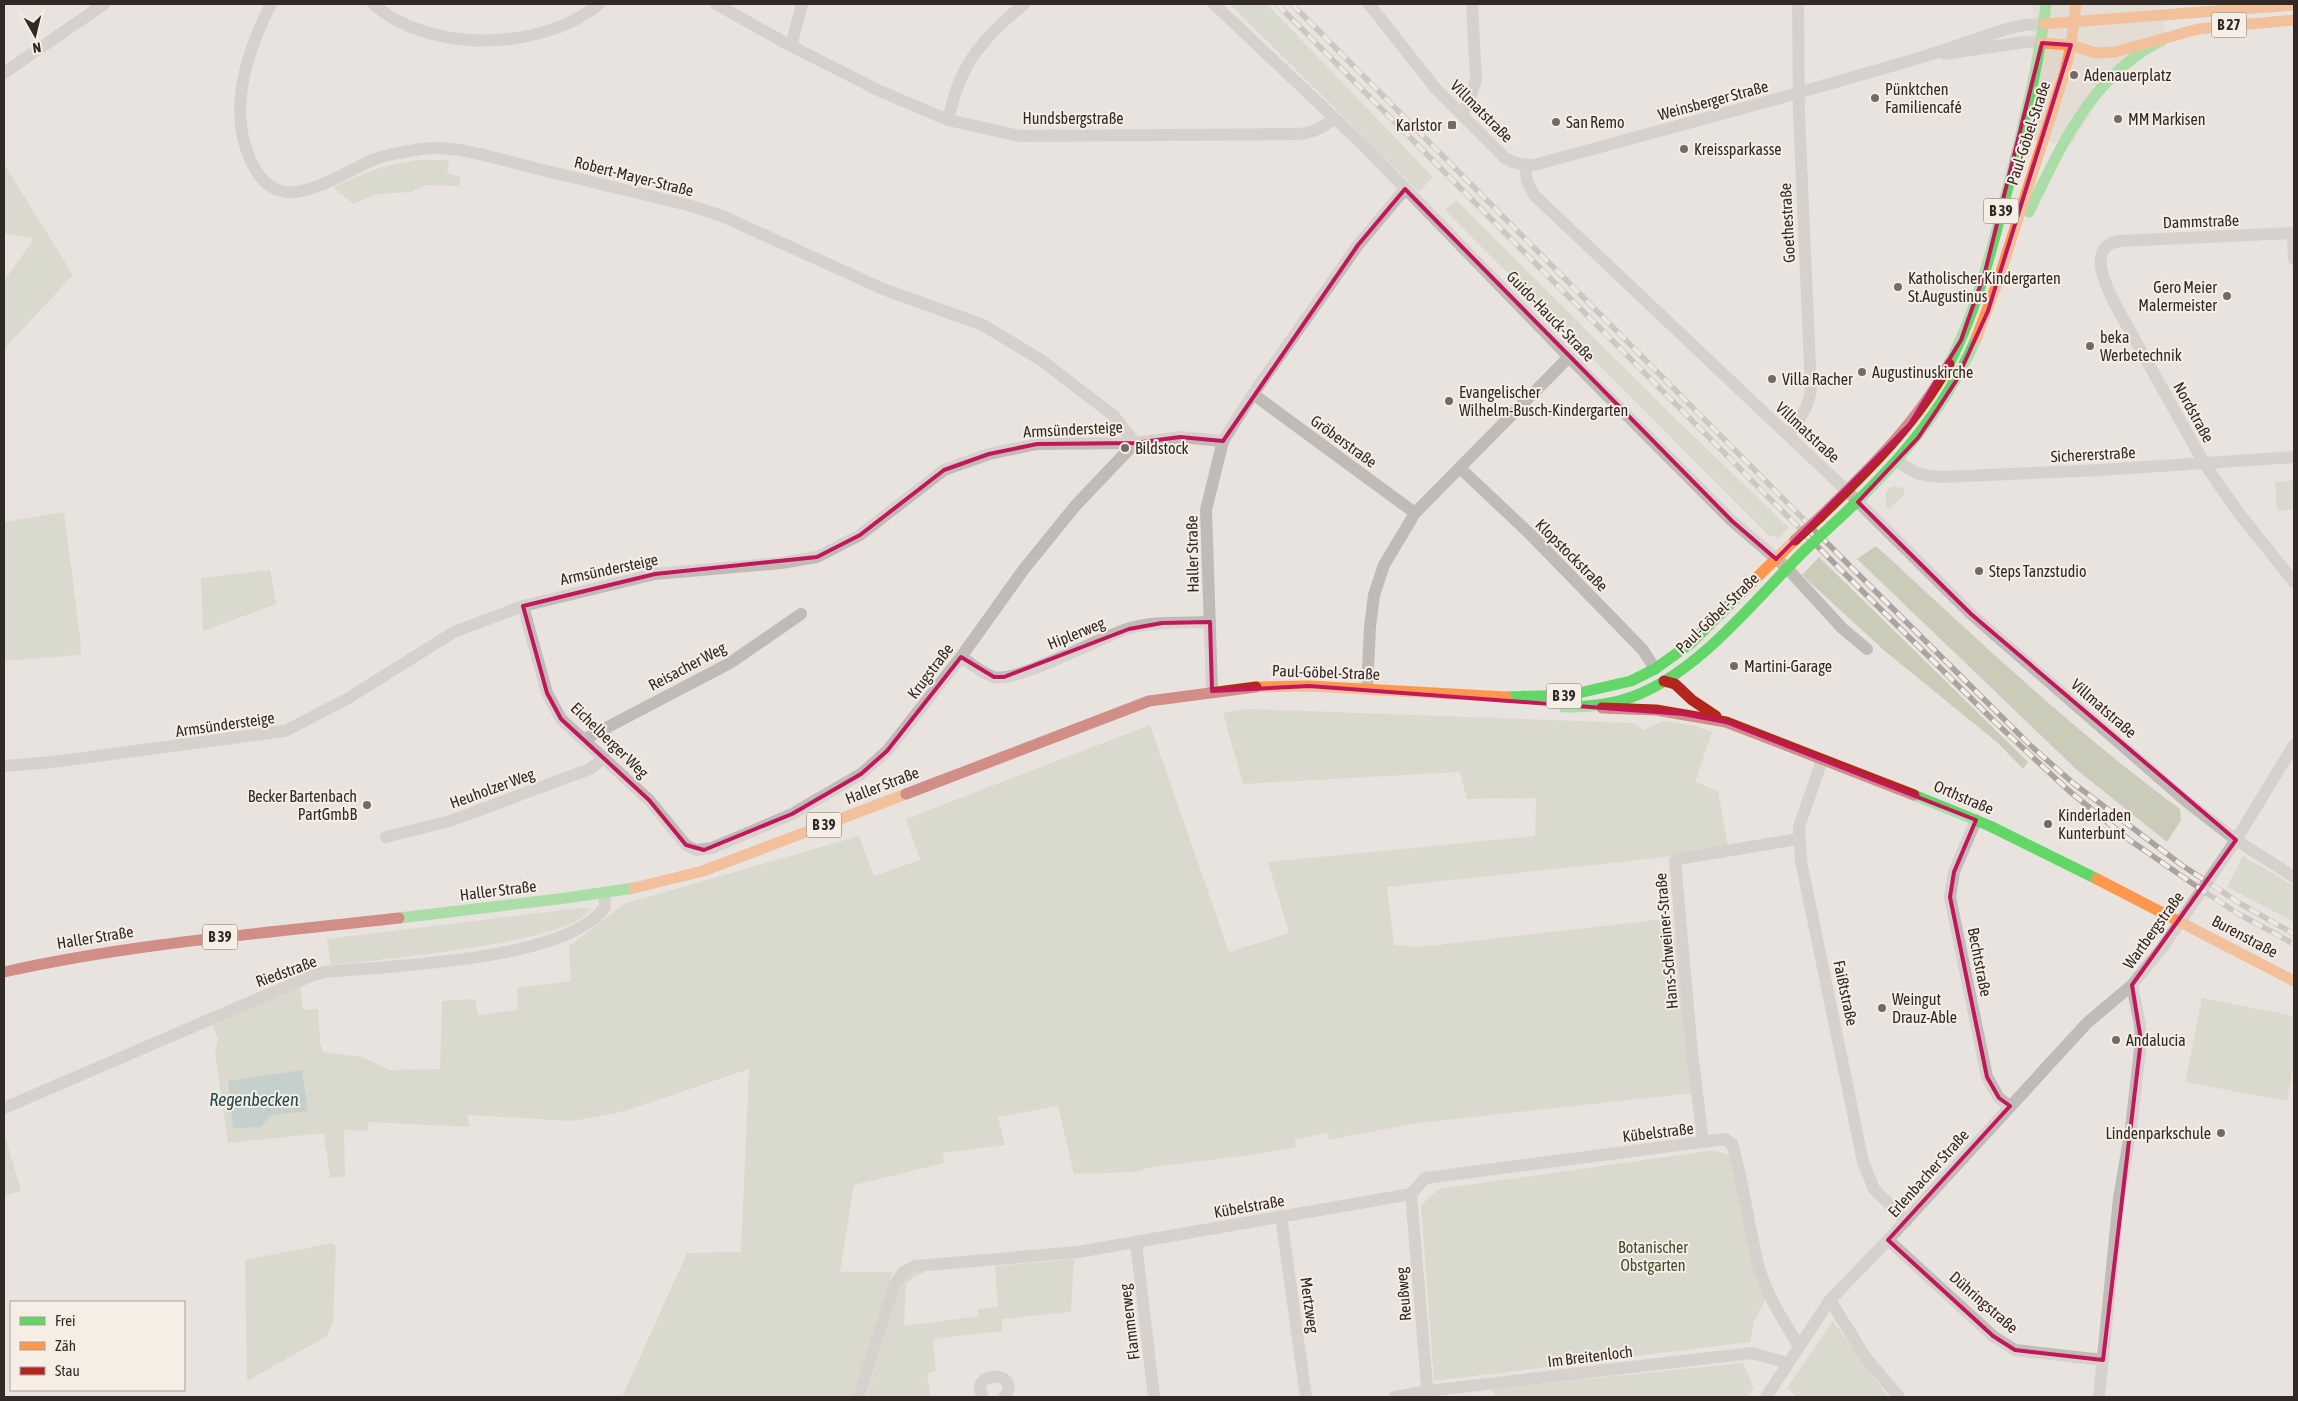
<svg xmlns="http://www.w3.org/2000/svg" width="2298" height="1401" font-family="'Asap Condensed',sans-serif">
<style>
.green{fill:#caccb9;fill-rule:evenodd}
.plaza{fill:#e1d6cc}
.water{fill:#9cb8b7}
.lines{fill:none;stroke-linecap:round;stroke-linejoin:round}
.street{stroke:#c1bbb7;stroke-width:12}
.fast{stroke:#63d668;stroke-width:11}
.slow{stroke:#ff974d;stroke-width:11}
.jam{stroke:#b3261e;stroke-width:11}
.rail-casing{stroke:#a9a4a1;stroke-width:5.5}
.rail{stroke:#f6ede5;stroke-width:4;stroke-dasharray:11;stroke-linecap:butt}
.fast-bridge{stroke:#63d668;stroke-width:11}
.jam-bridge{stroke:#b3261e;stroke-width:11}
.marked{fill:none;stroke:#c2185b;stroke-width:4;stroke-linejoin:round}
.poi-dot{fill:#716a66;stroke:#f6ede5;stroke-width:2}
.labels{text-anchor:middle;stroke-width:4;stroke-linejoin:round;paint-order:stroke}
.shield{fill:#f6ede5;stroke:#6c645f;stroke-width:1}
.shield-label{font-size:15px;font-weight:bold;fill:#312926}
.poi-label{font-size:16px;fill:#312926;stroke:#f6ede5;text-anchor:start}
.street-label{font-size:16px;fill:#312926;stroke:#f6ede5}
.park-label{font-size:16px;fill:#424c2d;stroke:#f6ede5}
.water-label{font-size:18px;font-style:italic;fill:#224c4d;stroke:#f6ede5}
</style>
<rect width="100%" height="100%" fill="#e8e3de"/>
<g class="green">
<polygon points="1230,4 1267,4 1433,177 1419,192"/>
<polygon points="415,160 449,160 447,173 461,177 458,186 425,185 411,192 378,194 353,204 333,187 378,168"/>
<polygon points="4,164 73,275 4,349 4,281 34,239 4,233"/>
<polygon points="1456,200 1681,424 1789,528 1779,538 1768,535 1445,210"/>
<polygon points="2294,480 2294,509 2277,511 2275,482"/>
<polygon points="1892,486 1903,488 1905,494 1890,508 1886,508 1886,492"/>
<polygon points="64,512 80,637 81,655 4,661 4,522"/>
<path d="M1876 546C1975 637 2072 730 2180 809L2181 820 2167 842 2077 770 1857 559Z"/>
<polygon points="1819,557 2028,762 2023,769 1998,743 1886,652 1802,575"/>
<polygon points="270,570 276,604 203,631 201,578"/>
<path d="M1248 709 1633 723 1644 730 1662 721 1697 726 1712 732 1695 782 1718 791 1728 846 1666 857 1387 887 1394 945 1417 947 1437 945 1673 918 1692 1093 1411 1124 1329 1140 1328 1133 1295 1139 1296 1147 1259 1154 1152 1167 1135 1172 1074 1174 1058 1106 998 1117 1005 1145 943 1153 944 1163 854 1185 840 1272H893L854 1397H622L687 1253 741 1252 749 1069 622 1112 572 1121 468 1115 469 1127 368 1122 367 1131 344 1130 345 1176 330 1178 324 1133 228 1143 215 1053 218 1039 213 1025 300 984 303 1010 318 1009 320 1042 323 1052 362 1057 390 1070 440 1069 442 1001 475 999 478 1015 518 1010 517 988 571 981 569 946 624 904 859 836 874 876 920 860 906 819 1150 725 1229 952 1289 933 1268 862 1535 836 1536 798 1467 799 1460 772 1243 784 1223 713ZM302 1070 308 1110 272 1115Z"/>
<polygon points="2243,856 2294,886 2294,922 2227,887"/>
<path d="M580 908 590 909C576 943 372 960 331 965L327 939Z"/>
<polygon points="2202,998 2294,1016 2294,1064 2287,1101 2185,1082"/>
<polygon points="4,1133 21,1191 4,1196"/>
<polygon points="1715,1150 1731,1156 1766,1299 1754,1322 1750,1342 1434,1381 1421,1205 1439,1189"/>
<polygon points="332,1243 336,1246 333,1322 327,1336 247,1381 245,1260"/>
<polygon points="1074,1259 1071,1312 1002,1319 1002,1331 933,1339 936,1371 927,1373 931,1397 866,1397 893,1311 894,1296 903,1278 924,1269 923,1273 914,1277 906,1284 904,1326 979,1316 978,1309 998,1307 995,1266"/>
<polygon points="1833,1321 1888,1397 1797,1397 1787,1388"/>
<polygon points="1743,1363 1754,1389 1746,1397 1496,1397 1491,1389"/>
</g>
<polygon class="plaza" points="2033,4 2161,4 2167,46 2147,55 2109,84 2072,144 2014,138 2031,65"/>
<polygon class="water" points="302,1070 308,1111 272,1115 260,1127 233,1128 228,1081"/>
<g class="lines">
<g class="street">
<path d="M271 4C250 45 231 98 245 145 270 227 323 182 375 159 385 155 422 148 434 148 466 148 499 159 530 167 582 180 635 192 688 205L722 216 883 289 983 325 1041 360 1114 416 1135 443"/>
<path d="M373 4C430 54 542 51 599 4"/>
<path d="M716 4 791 46 880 91 948 120 1020 136 1299 134C1314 132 1323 128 1334 118"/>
<polyline points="1214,4 1365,147 1569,357 1732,521 1786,567 1842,628 1867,649"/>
<path d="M1369 4 1436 89 1505 158C1515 164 1523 165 1534 165L1798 93 1926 56 2006 29 2024 25 2044 24"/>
<polyline points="791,46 802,4"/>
<polyline points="1945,54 2024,42 2042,43"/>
<polyline points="4,73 104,4"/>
<polyline points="1462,114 1470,99 1476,79 1472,4"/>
<path d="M948 120C952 106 955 90 962 76 975 47 999 24 1024 4"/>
<polyline points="1525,165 1527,181 1534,195 1847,491 1971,614 2186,801 2236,840 2294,877"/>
<path d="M2294 233 2119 241C2085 247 2107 288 2116 306L2204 463 2238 512 2294 582"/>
<polyline points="2293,234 2294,259"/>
<polyline points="1253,394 1415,513"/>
<path d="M1788 435C1799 420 1809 407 1811 389L1799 115 1798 4"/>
<path d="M1898 461C1914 474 1922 476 1943 477L2100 470 2294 457"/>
<polyline points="1460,468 1530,534 1643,650 1655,669"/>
<polyline points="523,606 547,693 561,719 649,800 686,845 696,850 712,848 792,814 861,774 887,751 961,657 1024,569 1076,505 1135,443"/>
<path d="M961 657C971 663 983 674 994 677 1017 683 1102 636 1130 628 1156 621 1183 623 1210 622"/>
<polyline points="1367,689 1370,627 1374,595 1384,565 1415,513 1569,357"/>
<polyline points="1212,691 1206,510 1223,441 1253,394 1358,245 1405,189"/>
<polyline points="583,740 730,663 801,614"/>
<polyline points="1822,760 1799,827 1801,861 1863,1162 1874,1189 1906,1221"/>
<polyline points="4,766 53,762 285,731 347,699 454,632 523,606 655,574 781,563 817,557 860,535 944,470 989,454 1037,444 1135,443 1180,437 1223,441"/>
<polyline points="1976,820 1954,872 1950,897 1987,1077 1999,1098 2010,1106"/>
<polyline points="386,837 450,821 590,769 604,758"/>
<path d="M4 1108 311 976 324 972C389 966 567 961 605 907L604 894"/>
<polyline points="1703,1142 1692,1052 1675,861 1678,859 1798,839"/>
<polyline points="1411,1194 1428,1397"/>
<polyline points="1281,1216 1306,1397"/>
<polyline points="1888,1240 1993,1336 2015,1350 2103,1360"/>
<polyline points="1136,1243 1154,1397"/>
<polyline points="1830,1300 1866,1358 1899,1397"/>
<path d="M859 1397 894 1286 903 1272 915 1266 1078 1252 1411 1194 1425 1178 1725 1139 1732 1144C1744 1183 1748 1224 1758 1264 1766 1294 1783 1320 1799 1346"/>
<path d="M983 1397C967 1369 1025 1371 1004 1397"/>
<polyline points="1395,1397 1427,1391 1752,1353 1788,1363"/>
<polyline points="1766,1397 1830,1300 1888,1240 2087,1023 2132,985 2162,948 2236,840 2294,745"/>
<polyline points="2099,1397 2119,1198 2131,1128 2141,1040 2140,1025 2132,985"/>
</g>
<g class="fast">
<path d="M2029 212C2063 142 2092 75 2165 38"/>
<path d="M1949 364C1978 308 1992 247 2008 187 2023 126 2039 66 2046 4"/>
<path d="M1831 526C1891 471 1943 414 1976 339"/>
<polyline points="1506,697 1570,695 1631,681 1655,669 1691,643 1742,592"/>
<path d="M1564 707C1587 707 1610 705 1632 697 1700 672 1754 600 1805 550"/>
<polyline points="1914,795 1990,826 2097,879"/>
<polyline points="399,918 566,898 634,888"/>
</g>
<g class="slow">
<polyline points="2044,24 2294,5"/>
<polyline points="2042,43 2071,45 2096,53 2115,52 2198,29 2294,20"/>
<polyline points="1976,339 1998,281 2065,72 2071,45 2076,4"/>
<polyline points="1742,592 1795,540"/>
<polyline points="1256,687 1309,686 1506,697"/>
<polyline points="2097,879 2294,981"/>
<polyline points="634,888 703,871 906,794"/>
</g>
<g class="jam">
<path d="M1820 517C1868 470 1917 423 1949 364"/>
<polyline points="1664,681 1675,684 1692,700 1716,716"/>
<polyline points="1602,708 1656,710 1726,722 1914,795"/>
<polyline points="906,794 1149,701 1256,687"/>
<path d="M4 972C134 943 267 933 399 918"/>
</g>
<defs>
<g id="rail">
<polyline points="1277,4 1840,569 1995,722 2068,790 2128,839 2202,890 2237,913 2294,944"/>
<polyline points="1292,4 1846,562 2031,746 2073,783 2183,866 2241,904 2294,934"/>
</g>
</defs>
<use href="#rail" class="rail-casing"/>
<use href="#rail" class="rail"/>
<polyline class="fast-bridge" points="1805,550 1831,526"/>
<polyline class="jam-bridge" points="1795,540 1820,517"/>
</g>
<path d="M0 0H2298V1401H0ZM2042 43 2071 45 1988 311 1956 381 1935 413 1918 438 1858 502 1971 614 2236 840 2132 985 2141 1040 2103 1360 2015 1350 1993 1336 1888 1240 2010 1106 1999 1098 1987 1077 1950 897 1954 872 1976 820 1726 722 1683 714 1309 686 1212 691 1210 622 1162 623 1129 629 1004 677H994L961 657 887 751 861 774 792 814 704 850 686 845 649 800 561 719 547 693 523 606 655 574 817 557 860 535 944 470 989 454 1037 444 1135 443 1180 437 1223 441 1358 245 1405 189 1732 521 1776 559 1910 424 1961 340 1985 272Z" fill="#e8e3de" fill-opacity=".55" fill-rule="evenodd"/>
<path class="marked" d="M2042 43 2071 45 1988 311 1956 381 1935 413 1918 438 1858 502 1971 614 2236 840 2132 985 2141 1040 2103 1360 2015 1350 1993 1336 1888 1240 2010 1106 1999 1098 1987 1077 1950 897 1954 872 1976 820 1726 722 1683 714 1309 686 1212 691 1210 622 1162 623 1129 629 1004 677H994L961 657 887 751 861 774 792 814 704 850 686 845 649 800 561 719 547 693 523 606 655 574 817 557 860 535 944 470 989 454 1037 444 1135 443 1180 437 1223 441 1358 245 1405 189 1732 521 1776 559 1910 424 1961 340 1985 272Z"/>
<g class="poi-dot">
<circle cx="2074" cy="75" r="5"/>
<circle cx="1875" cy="98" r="5"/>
<circle cx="2118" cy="119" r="5"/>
<circle cx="1556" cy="122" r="5"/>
<rect x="1447" y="120" width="10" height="10" rx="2.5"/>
<circle cx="1684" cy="149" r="5"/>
<circle cx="1898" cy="287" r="5"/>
<circle cx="2227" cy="296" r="5"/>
<circle cx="2090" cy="346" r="5"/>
<circle cx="1862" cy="372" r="5"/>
<circle cx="1772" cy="379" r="5"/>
<circle cx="1449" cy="401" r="5"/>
<circle cx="1125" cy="448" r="5"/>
<circle cx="1979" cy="571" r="5"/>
<circle cx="1734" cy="666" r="5"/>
<circle cx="367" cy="805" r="5"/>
<circle cx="2048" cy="824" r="5"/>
<circle cx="1882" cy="1008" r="5"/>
<circle cx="2116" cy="1040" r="5"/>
<circle cx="2221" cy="1133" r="5"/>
</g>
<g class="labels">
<g class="shield">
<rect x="2211.5" y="12.5" width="35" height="25" rx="4"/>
<rect x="1983.5" y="198.5" width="35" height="25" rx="4"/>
<rect x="1546.5" y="683.5" width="35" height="25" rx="4"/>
<rect x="806.5" y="812.5" width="35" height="25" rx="4"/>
<rect x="202.5" y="924.5" width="35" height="25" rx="4"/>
</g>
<g class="shield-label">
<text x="2229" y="30">B 27</text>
<text x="2001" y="216">B 39</text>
<text x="1564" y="701">B 39</text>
<text x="824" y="830">B 39</text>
<text x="220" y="942">B 39</text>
</g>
<g class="poi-label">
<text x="2084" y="81">Adenauerplatz</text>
<text x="1885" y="95">Pünktchen<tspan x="1885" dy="18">Familiencafé</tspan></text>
<text x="2128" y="125">MM Markisen</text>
<text x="1566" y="128">San Remo</text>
<text x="1442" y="131" text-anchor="end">Karlstor</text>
<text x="1694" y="155">Kreissparkasse</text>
<text x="1908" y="284">Katholischer Kindergarten<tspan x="1908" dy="18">St.Augustinus</tspan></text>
<text x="2217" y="293" text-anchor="end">Gero Meier<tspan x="2217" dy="18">Malermeister</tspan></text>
<text x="2100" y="343">beka<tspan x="2100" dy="18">Werbetechnik</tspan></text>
<text x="1872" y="378">Augustinuskirche</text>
<text x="1782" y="385">Villa Racher</text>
<text x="1459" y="398">Evangelischer<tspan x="1459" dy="18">Wilhelm-Busch-Kindergarten</tspan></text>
<text x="1135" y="454">Bildstock</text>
<text x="1989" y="577">Steps Tanzstudio</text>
<text x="1744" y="672">Martini-Garage</text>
<text x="357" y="802" text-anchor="end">Becker Bartenbach<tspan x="357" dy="18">PartGmbB</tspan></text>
<text x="2058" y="821">Kinderladen<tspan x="2058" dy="18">Kunterbunt</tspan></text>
<text x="1892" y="1005">Weingut<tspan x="1892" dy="18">Drauz-Able</tspan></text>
<text x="2126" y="1046">Andalucia</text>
<text x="2211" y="1139" text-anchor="end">Lindenparkschule</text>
</g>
<g class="street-label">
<text transform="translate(1713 100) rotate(-15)" y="6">Weinsberger Straße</text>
<text transform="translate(1482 111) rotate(45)" y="6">Villmatstraße</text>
<text x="1073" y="124">Hundsbergstraße</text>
<text transform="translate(2028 133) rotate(-72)" y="6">Paul-Göbel-Straße</text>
<text transform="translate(634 176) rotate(14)" y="6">Robert-Mayer-Straße</text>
<text transform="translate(2201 221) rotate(-2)" y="6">Dammstraße</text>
<text transform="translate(1787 223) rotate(-93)" y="6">Goethestraße</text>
<text transform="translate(1551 316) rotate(46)" y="6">Guido-Hauck-Straße</text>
<text transform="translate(2194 412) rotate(61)" y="6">Nordstraße</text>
<text transform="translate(1073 429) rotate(-3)" y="6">Armsündersteige</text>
<text transform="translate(1808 432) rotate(43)" y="6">Villmatstraße</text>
<text transform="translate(1344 441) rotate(36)" y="6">Gröberstraße</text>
<text transform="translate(2093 454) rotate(-3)" y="6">Sichererstraße</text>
<text transform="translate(1192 554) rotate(-91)" y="6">Haller Straße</text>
<text transform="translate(1572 555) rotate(45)" y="6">Klopstockstraße</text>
<text transform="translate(609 569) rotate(-12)" y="6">Armsündersteige</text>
<text transform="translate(1717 613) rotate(-44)" y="6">Paul-Göbel-Straße</text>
<text transform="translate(1076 633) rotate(-22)" y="6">Hiplerweg</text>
<text transform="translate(687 666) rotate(-28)" y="6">Reisacher Weg</text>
<text transform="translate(930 671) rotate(-53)" y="6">Krugstraße</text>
<text transform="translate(1326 672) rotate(2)" y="6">Paul-Göbel-Straße</text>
<text transform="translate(2104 708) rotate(41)" y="6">Villmatstraße</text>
<text transform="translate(225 724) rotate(-8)" y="6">Armsündersteige</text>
<text transform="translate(610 740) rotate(44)" y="6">Eichelberger Weg</text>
<text transform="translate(882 785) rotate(-21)" y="6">Haller Straße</text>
<text transform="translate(492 788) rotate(-20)" y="6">Heuholzer Weg</text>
<text transform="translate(1964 797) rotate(23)" y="6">Orthstraße</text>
<text transform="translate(498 890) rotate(-7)" y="6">Haller Straße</text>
<text transform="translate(2153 930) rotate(-54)" y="6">Wartbergstraße</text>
<text transform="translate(2245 936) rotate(28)" y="6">Burenstraße</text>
<text transform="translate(95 937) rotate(-9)" y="6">Haller Straße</text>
<text transform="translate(1666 941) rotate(-95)" y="6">Hans-Schweiner-Straße</text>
<text transform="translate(1980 962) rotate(79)" y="6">Bechtstraße</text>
<text transform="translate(286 971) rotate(-20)" y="6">Riedstraße</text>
<text transform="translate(1846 993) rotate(78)" y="6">Faißtstraße</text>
<text transform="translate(1658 1132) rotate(-7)" y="6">Kübelstraße</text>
<text transform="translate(1928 1173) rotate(-48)" y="6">Erlenbacher Straße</text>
<text transform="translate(1249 1206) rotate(-10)" y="6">Kübelstraße</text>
<text transform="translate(1403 1294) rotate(-95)" y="6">Reußweg</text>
<text transform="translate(1984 1302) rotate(41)" y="6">Dühringstraße</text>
<text transform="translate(1310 1305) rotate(82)" y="6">Mertzweg</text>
<text transform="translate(1129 1322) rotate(-97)" y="6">Flammerweg</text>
<text transform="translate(1590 1356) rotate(-7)" y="6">Im Breitenloch</text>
</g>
<g class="park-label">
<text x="1653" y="1253">Botanischer<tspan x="1653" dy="18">Obstgarten</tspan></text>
</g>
<g class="water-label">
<text x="254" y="1106">Regenbecken</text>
</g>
</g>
<rect width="2298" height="1401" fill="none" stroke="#312926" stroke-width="10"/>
<rect x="10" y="1301" width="175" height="90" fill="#f6ede5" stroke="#a79f99"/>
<rect x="20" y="1317" width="25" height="8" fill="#63d668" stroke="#a79f99"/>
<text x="55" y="1326" font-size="15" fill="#312926">Frei</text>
<rect x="20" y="1342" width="25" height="8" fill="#ff974d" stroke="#a79f99"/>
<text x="55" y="1351" font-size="15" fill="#312926">Zäh</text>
<rect x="20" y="1367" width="25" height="8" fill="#b3261e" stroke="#a79f99"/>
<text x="55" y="1376" font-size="15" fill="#312926">Stau</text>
<g transform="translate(35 35) rotate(172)" stroke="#f6ede5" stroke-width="4" paint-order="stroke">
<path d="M0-4L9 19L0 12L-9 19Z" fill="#312926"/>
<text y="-8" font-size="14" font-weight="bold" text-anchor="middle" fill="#312926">N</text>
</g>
</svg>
